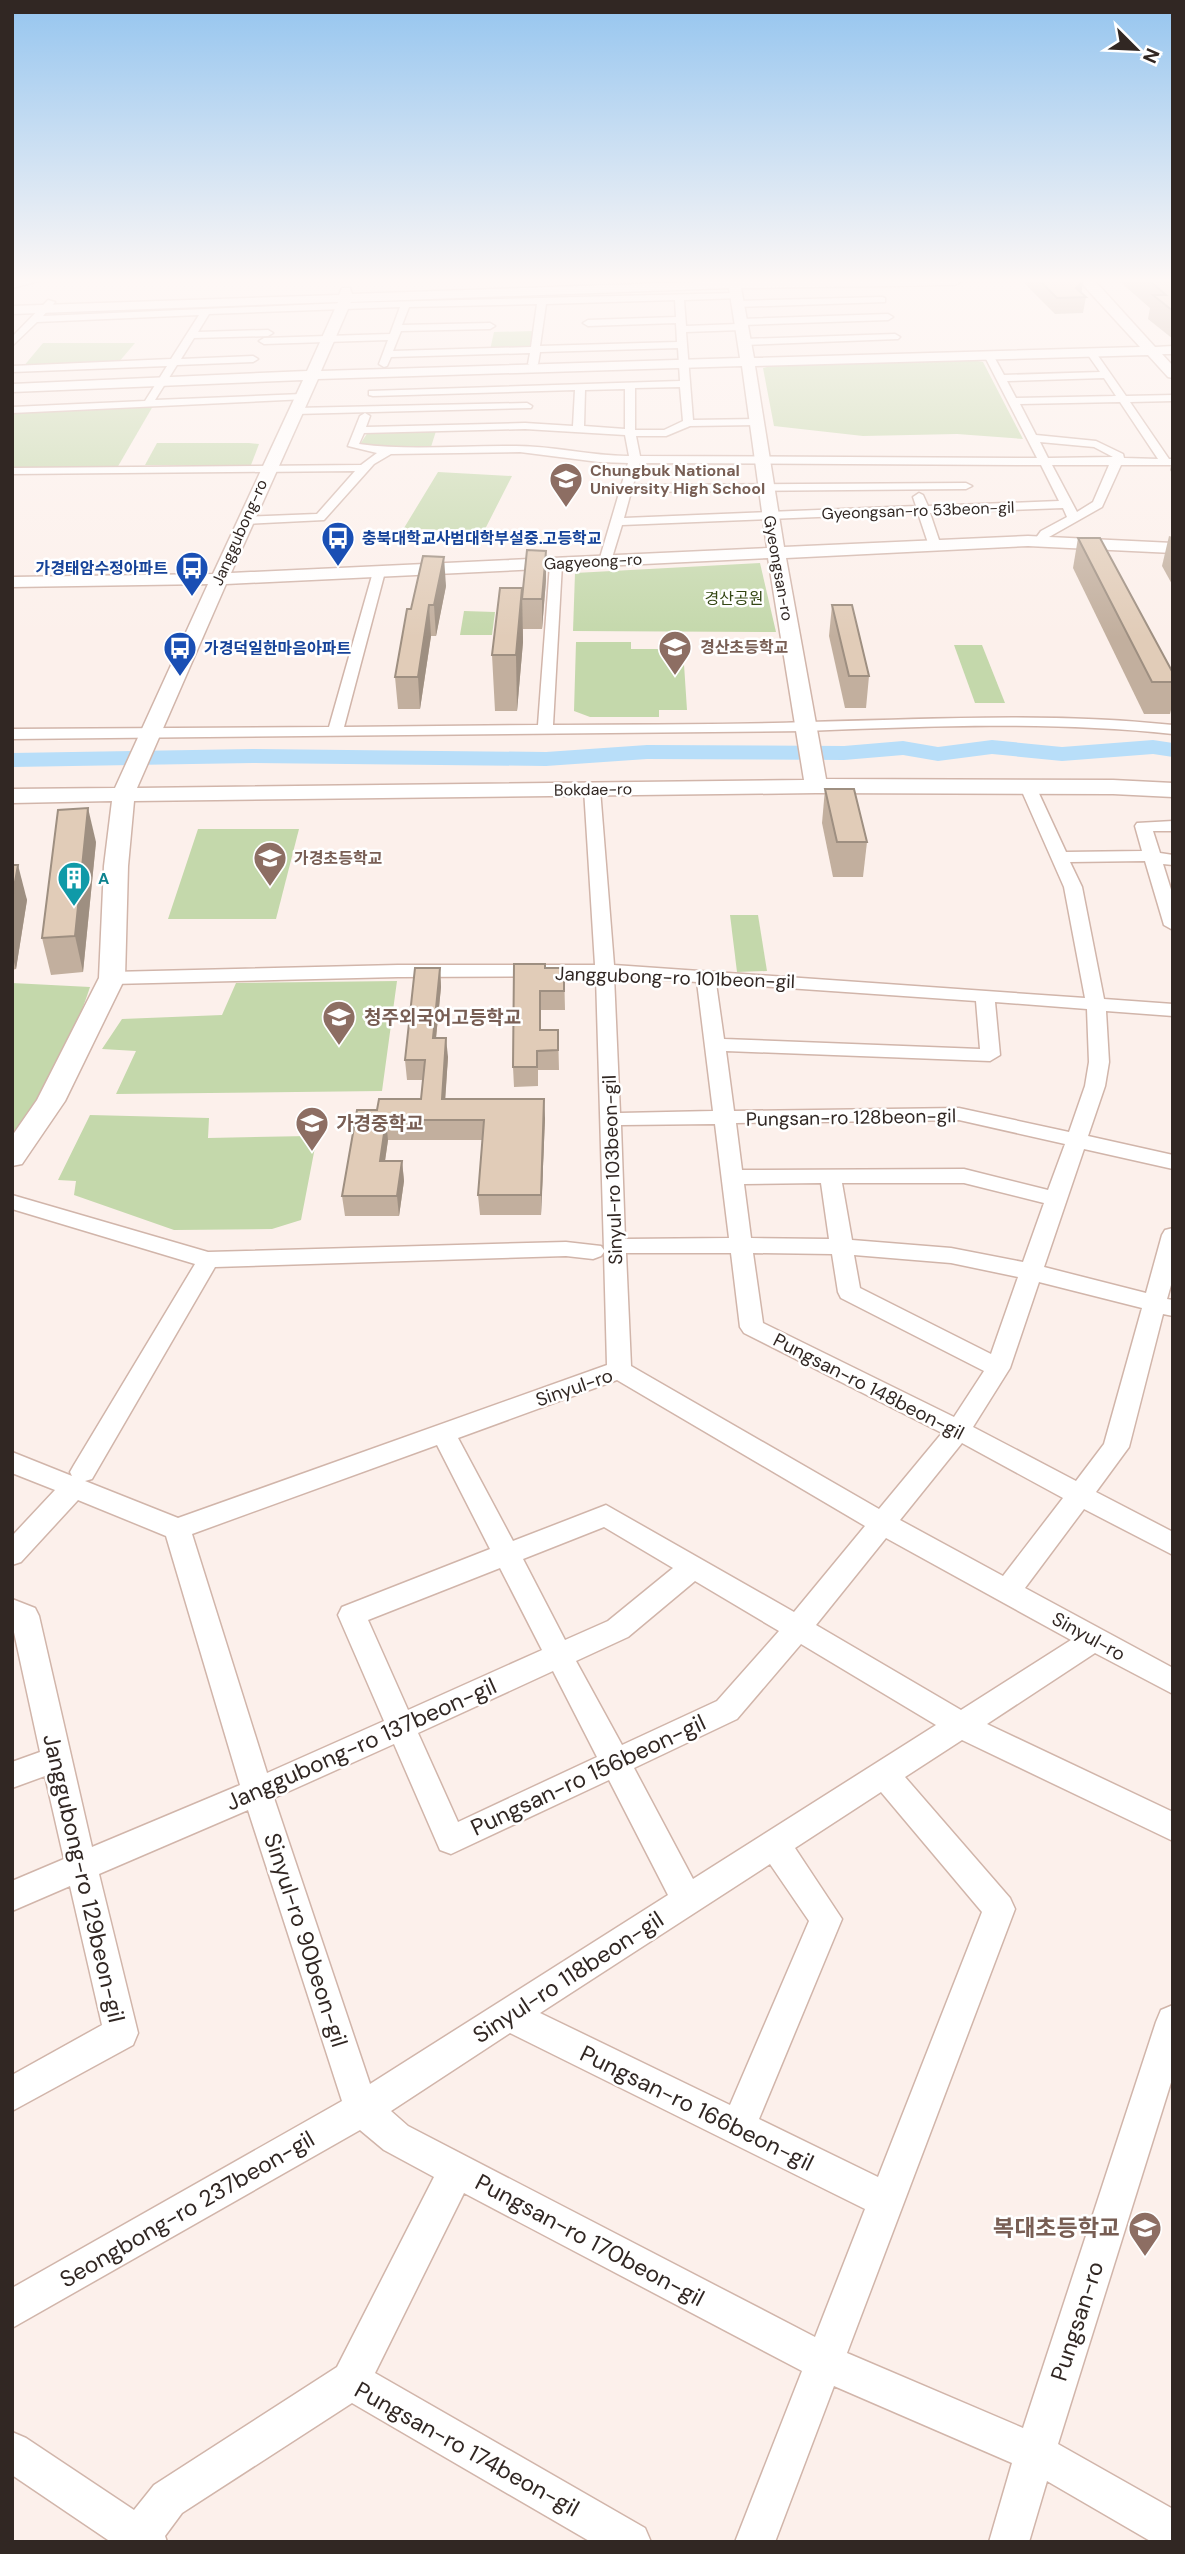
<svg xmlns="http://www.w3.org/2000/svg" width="1185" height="2554" font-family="'DM Sans','Noto Sans KR',sans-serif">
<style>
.green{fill:#c4d8ab}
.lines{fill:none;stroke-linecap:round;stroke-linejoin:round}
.river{fill:#b8def9;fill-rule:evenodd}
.street-casing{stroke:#d1b5aa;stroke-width:3}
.secondary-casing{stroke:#d1b5aa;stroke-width:3}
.street{fill:#fff;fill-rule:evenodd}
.secondary{fill:#fff;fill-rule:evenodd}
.wall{fill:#c2af9e}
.shaded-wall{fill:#9e8f81}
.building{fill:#e1ccb8;stroke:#9e8f81;stroke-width:2}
.labels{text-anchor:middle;stroke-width:5;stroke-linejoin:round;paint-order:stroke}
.far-education-label{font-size:16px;font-weight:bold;fill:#785e54;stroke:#fff;text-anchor:start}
.far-street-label{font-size:16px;fill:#312723;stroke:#fff}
.far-transit-label{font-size:16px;font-weight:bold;fill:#164399;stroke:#fff;text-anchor:start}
.far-park-label{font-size:16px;fill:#344714;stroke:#fff}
.far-culture-label{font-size:16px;font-weight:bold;fill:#0d838f;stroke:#fff;text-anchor:start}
.street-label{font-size:19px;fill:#312723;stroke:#fff}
.education-label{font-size:19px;font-weight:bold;fill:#785e54;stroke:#fff;text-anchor:start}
.near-street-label{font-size:23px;fill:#312723;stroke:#fff}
.near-education-label{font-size:23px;font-weight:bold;fill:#785e54;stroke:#fff;text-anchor:end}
</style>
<rect width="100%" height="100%" fill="#fcf0eb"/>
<g class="green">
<polygon points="534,331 531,349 490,350 494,332"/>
<polygon points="43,343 135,343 118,363 23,367"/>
<polygon points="973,360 983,362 1023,439 957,434 863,436 774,426 763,368 771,366"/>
<polygon points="153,406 117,468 12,468 12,412"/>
<polygon points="436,431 431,447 359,446 368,432"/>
<polygon points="157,443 249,443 259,444 251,465 145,465"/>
<polygon points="438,472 512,476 479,541 451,539 456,531 404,528"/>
<polygon points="760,563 776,632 573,631 575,573"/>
<polygon points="464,611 495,612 492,635 460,635"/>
<polygon points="576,642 631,642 631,649 683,649 687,710 659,710 659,717 590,717 574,711"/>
<polygon points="954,645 982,645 1005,703 975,703"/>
<polygon points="198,829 299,829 276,919 168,919"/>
<polygon points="730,915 758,915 767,971 737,972"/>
<polygon points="397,981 382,1091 116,1094 136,1051 102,1049 122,1019 222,1015 236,983"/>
<path d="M12 983 90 987C71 1045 47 1089 12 1139Z"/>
<polygon points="90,1115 209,1118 208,1138 309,1136 316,1142 301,1220 272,1229 174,1230 74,1195 76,1181 58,1180"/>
</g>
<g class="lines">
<polygon class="river" points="992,740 1062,747 1153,740 1173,743 1173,757 1153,754 1062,761 992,754 938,761 903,755 844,760 647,759 546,766 253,763 12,767 12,753 253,749 546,752 647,745 844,746 903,741 938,747"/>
<defs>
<g id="street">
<polygon points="39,281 12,288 12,282"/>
<path d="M736 293 740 296 739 298 684 300 686 326 738 324 735 322 740 319 888 314 893 317 888 320 743 325 746 327 741 330 686 332 693 420 758 419 763 422 758 425 690 426 666 436H636L640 456 1037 458 984 355 992 353 1004 375 1100 372 1086 352 1091 349 1094 350 1126 396 1173 395V401L1130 402 1169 459H1173V465H1121L1102 507 1049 537 1039 546 1033 542 1041 531 1067 517 1063 508 930 513 941 546 935 550 929 546 918 513 622 525 611 561 605 565 599 561 628 463 599 462 520 452 391 454 374 464 324 520 245 524 241 523V517L317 514 355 471 12 474V468L361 465 377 453 348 446 360 416 365 413 370 416 366 427 525 423 573 426 575 390 373 396 369 395V391L680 381 678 348 540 352 538 364 533 367 528 364 530 353 391 357 387 366 384 367 379 364 388 340 264 344 259 341 264 338 390 334 400 307 209 314 198 332 268 330 273 333 268 336 194 338 181 359 253 356 258 359 253 362 177 365 155 400 302 394 306 395V399L12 413V407L145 401 167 366 12 372V366L171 359 199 315 37 322 12 346V337L48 300 55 302 43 316 344 303ZM675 300 676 317 588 320 583 323 588 326 676 323 677 342 540 346 546 304ZM537 304 531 347 393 351 401 331 490 329 495 326 490 323 402 325 409 307ZM1104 378 1116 396 1016 398 1007 381ZM680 387 683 421 664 430H635V388ZM625 389V429L584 426 585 390ZM1120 402 1158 459 1124 458 1123 454 1096 441 1036 435 1020 404ZM525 429 625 435 629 456C591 456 554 446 516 446 464 445 410 451 359 444L364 433ZM1040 442 1094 447 1113 457 1048 458ZM640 463 1041 465 1059 501 928 506 923 495 919 493 913 497 916 506 624 518 631 492 966 489 972 486 966 483 633 485ZM1052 465H1109L1093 502 1077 512Z"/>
<polygon points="882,297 885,298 885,302 737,307 733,304 737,301"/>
<polygon points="895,334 900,337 898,339 744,345 739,342 744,339"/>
<polygon points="527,403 532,406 531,408 295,414 290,411 295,408"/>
<path d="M556 560 562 564 553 725C637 724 722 725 807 722 929 719 1052 712 1173 725V734C1052 721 927 726 806 731L12 739V729L329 727 373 572 379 568 385 572 344 727 538 725 550 564Z"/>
<path d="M1028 782 1036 787 1066 852 1142 851 1135 826 1137 823 1173 821V831H1153L1160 853 1173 855V865L1163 864 1173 896V930L1164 925 1145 861 1070 862 1082 887 1104 999 1173 1004V1016L1106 1011 1109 1062 1105 1086 1088 1136 1173 1155V1169L1084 1149 1044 1267 1146 1293 1162 1235 1165 1230 1173 1228V1278L1167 1299 1173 1300V1316L1163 1314 1129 1447 1096 1492 1173 1532V1555L1084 1509 1025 1588 1173 1668V1694L1095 1653 987 1724 1173 1812V1841L962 1740 905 1777 1010 1898 1015 1909 847 2353 1023 2428 1156 2022 1161 2010 1173 2005V2076L1058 2444 1173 2509V2542H1152L1047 2481 1029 2542H989L1012 2463 834 2386 775 2542H735L802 2371 464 2193 375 2373 645 2528 651 2542H591L352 2403 182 2513 165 2536 167 2542H111L12 2475V2432L26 2438 134 2510 154 2485 337 2367 434 2177 384 2150 360 2130 12 2328V2288L342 2101 248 1810 99 1874 138 2033 133 2045 12 2111V2075L102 2025 70 1886 12 1911V1881L64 1859 45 1776 12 1788V1762L40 1752 12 1623V1599L35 1608 39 1616 92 1847 240 1785 166 1536 78 1500 21 1562 12 1565V1536L55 1490 12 1473V1452L72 1476 70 1472 74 1465 195 1264 12 1209V1195L208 1252 566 1242 601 1246 604 1250 596 976 398 977 112 984 103 978 112 972 398 965H595L584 789 592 784 600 789 614 965 1085 998 1064 887 1020 787ZM614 976 697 982 713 1111 620 1113ZM716 983 976 1001 980 1049 724 1039ZM995 1002 1087 1009 1089 1062 1085 1086 1069 1132 959 1108 734 1111 726 1051 990 1061 1000 1055ZM959 1120 1065 1144 1048 1190 964 1169 742 1170 736 1123ZM715 1124 729 1238 625 1239 621 1125ZM821 1183 829 1239 751 1238 744 1184ZM842 1183H964L1044 1203 1023 1262 951 1248 852 1240ZM604 1252 607 1365 178 1518 85 1481 92 1479 215 1267 566 1256 593 1259 601 1256ZM626 1253H731L740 1327 744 1333 942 1433 879 1509 631 1366ZM753 1253 832 1254 838 1292 841 1298 984 1371 954 1417 763 1323ZM854 1255 951 1263 1018 1277 991 1354 860 1288ZM1039 1282 1142 1308 1104 1444 1076 1481 973 1427 1010 1368ZM617 1380 865 1526 794 1612 606 1505 513 1541 458 1438ZM962 1443 1063 1498 1003 1576 900 1520ZM437 1445 490 1549 342 1607 338 1615 384 1721 267 1773 192 1534ZM604 1527 673 1568 608 1621 565 1640 523 1559ZM886 1538 1071 1640 961 1710 816 1625ZM500 1568 542 1650 408 1710 368 1620ZM695 1581 779 1631 717 1701 622 1745 576 1661 628 1637ZM801 1644 936 1725 693 1879 634 1768 737 1719ZM553 1671 597 1757 458 1822 418 1733ZM394 1744 440 1850 451 1854 609 1780 668 1895 370 2084 274 1798ZM881 1792 982 1912 878 2177 759 2119 842 1919 795 1848ZM770 1864 809 1921 730 2105 540 2013ZM510 2033 865 2209 815 2337 408 2126 391 2111Z"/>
</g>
<path id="secondary" d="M728 281H961L955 285 741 288 754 358 1140 347 1084 286 1083 281H1095L1155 347 1173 346V354H1162L1173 366V378L1168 377 1148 355 755 366 784 547 1028 536 1173 543V553L1028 546 786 558 826 779 1113 780 1173 783V797L1113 794 816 793 134 801 128 866 125 978 65 1101 22 1164 12 1166V1136L37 1100 99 978 104 866 112 801 12 803V789L115 788 208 584 12 587V577L213 574 303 380 12 392V384L307 371 338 302 12 314V306L339 295 342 288H350L352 294ZM729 288 740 358 321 371 351 302ZM742 366 767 548 231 573 318 379ZM768 558 804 780 137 788 226 584Z"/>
</defs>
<use href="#street" class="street-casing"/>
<use href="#secondary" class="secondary-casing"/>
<use href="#street" class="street"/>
<use href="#secondary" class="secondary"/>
</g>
<g class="wall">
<polygon points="1025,281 1083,281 1081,293 1086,297 1083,313 1055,314 1025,284"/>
<polygon points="1119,281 1173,281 1173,339 1148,319 1150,308"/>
<polygon points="1173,455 1173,475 1170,470"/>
<polygon points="1169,536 1173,537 1173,586 1162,566"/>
<polygon points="1078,538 1173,673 1173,702 1170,714 1144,714 1073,568"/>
<polygon points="546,580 542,629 523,629 523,642 517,711 495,711 492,655 522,588"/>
<polygon points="446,586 436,636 431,636 420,709 398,709 395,677 411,609"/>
<polygon points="832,605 869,676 866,708 845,708 829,636"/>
<polygon points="825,789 867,842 863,877 833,877 822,823"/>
<polygon points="96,842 83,972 51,975 42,938"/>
<polygon points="12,865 27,900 16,969 12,970"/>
<polygon points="440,968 441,987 436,1038 448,1057 445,1099 545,1118 541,1215 480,1215 478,1195 483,1140 388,1140 385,1161 402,1161 404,1181 399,1216 345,1216 342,1196 377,1110 421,1099 423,1080 407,1080 405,1060"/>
<polygon points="545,968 564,968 565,1010 541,1010 541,1030 558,1030 559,1070 538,1070 538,1086 514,1087 513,1067"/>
</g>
<g class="shaded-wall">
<polygon points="1083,281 1081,296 1076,288"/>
<polygon points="546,551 546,580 542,629 542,599"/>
<polygon points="444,557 446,586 436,636 434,605"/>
<polygon points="522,588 523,642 517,711 516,655"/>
<polygon points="429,605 431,636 420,709 418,677"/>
<polygon points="88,808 96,842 83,972 75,936"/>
<polygon points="18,865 27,900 16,969 12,955 12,899"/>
<polygon points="440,968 441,987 434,1058 433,1038"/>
<polygon points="446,1038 448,1057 444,1118 442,1099"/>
<polygon points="544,1099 545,1118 541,1215 541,1195"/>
<polygon points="386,1120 388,1140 382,1181 380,1161"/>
<polygon points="402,1161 404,1181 399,1216 397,1196"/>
</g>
<g class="building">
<polygon points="1040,281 1083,281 1076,288 1086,297 1057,298"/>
<polygon points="1150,281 1173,281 1173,311 1153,295 1166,295"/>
<polygon points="1078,538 1100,538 1173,673 1173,682 1152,682"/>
<polygon points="527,550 546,551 542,599 522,599"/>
<polygon points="423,556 444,557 434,605 429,605 418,677 395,677 407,609 411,609"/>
<polygon points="500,588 522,588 516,655 492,655"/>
<polygon points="832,605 852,605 869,676 849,676"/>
<polygon points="825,789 854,789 867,842 837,842"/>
<polygon points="88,808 75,936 42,938 58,810"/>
<polygon points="12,865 18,865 12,899"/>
<polygon points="514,964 545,964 545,968 564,968 564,991 540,991 540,1030 558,1030 558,1050 537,1051 537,1067 513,1067"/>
<polygon points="415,968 440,968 433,1038 446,1038 442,1099 544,1099 541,1195 478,1195 484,1120 386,1120 380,1161 402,1161 397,1196 342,1196 357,1110 377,1110 379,1099 421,1099 425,1060 405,1060"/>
</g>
<linearGradient id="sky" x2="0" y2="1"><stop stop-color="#95c5ef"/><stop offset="0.44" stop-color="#fef8f6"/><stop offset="1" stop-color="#fef8f6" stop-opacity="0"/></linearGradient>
<rect width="1185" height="638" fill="url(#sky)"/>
<defs>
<symbol id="school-pin" viewBox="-11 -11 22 30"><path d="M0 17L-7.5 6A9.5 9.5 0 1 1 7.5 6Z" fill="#8d6e63" stroke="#fff"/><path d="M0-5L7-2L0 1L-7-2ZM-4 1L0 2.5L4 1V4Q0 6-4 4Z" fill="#fff"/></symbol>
<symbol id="bus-pin" viewBox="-11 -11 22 30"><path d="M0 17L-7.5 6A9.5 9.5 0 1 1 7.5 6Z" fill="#1a4fb4" stroke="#fff"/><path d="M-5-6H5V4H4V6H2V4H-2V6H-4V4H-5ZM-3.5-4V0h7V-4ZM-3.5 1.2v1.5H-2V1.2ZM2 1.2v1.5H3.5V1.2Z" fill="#fff"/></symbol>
<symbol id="building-pin" viewBox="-11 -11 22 30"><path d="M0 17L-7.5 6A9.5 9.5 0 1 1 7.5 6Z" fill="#0f9aa8" stroke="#fff"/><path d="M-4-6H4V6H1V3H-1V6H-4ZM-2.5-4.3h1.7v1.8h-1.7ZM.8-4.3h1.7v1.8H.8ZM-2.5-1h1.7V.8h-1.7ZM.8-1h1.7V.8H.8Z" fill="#fff"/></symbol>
</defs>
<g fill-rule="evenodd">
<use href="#school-pin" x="547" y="460" width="38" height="52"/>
<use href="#bus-pin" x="319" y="519" width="38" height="52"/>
<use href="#bus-pin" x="173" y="549" width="38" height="52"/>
<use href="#school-pin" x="656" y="628" width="38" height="52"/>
<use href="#bus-pin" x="161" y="629" width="38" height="52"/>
<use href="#school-pin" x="251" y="839" width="38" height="52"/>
<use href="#building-pin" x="55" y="859" width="38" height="52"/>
<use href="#school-pin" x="320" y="998" width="38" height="52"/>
<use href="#school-pin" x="293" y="1104" width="38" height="52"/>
<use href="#school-pin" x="1126" y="2209" width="38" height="52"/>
</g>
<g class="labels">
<g class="far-education-label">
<text x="590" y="476">Chungbuk National<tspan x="590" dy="18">University High School</tspan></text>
<text x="700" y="653">경산초등학교</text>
<text x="294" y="864">가경초등학교</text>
</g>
<g class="far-street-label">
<text transform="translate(918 510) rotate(-2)" y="6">Gyeongsan-ro 53beon-gil</text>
<text transform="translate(239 532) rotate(-66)" y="6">Janggubong-ro</text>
<text transform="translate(593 561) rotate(-3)" y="6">Gagyeong-ro</text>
<text transform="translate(779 568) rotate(80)" y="6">Gyeongsan-ro</text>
<text transform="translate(593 789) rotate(-1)" y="6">Bokdae-ro</text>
</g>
<g class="far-transit-label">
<text x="362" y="544">충북대학교사범대학부설중.고등학교</text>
<text x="168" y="574" text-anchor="end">가경태암수정아파트</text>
<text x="204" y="654">가경덕일한마음아파트</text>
</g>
<g class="far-park-label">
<text x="734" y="604">경산공원</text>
</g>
<g class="far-culture-label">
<text x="98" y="884">A</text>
</g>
<g class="street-label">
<text transform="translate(675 977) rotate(2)" y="7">Janggubong-ro 101beon-gil</text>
<text transform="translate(851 1117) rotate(-1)" y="7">Pungsan-ro 128beon-gil</text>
<text transform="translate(612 1170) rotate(-92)" y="7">Sinyul-ro 103beon-gil</text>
<text transform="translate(869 1386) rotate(27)" y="7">Pungsan-ro 148beon-gil</text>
<text transform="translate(574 1387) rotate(-19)" y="7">Sinyul-ro</text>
<text transform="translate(1089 1636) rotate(29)" y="7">Sinyul-ro</text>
</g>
<g class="education-label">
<text x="364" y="1024">청주외국어고등학교</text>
<text x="336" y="1130">가경중학교</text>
</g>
<g class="near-street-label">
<text transform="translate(361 1744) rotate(-24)" y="8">Janggubong-ro 137beon-gil</text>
<text transform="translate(588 1775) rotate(-25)" y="8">Pungsan-ro 156beon-gil</text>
<text transform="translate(84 1878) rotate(77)" y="8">Janggubong-ro 129beon-gil</text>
<text transform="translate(306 1940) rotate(72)" y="8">Sinyul-ro 90beon-gil</text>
<text transform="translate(568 1977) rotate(-33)" y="8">Sinyul-ro 118beon-gil</text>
<text transform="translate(697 2108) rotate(26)" y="8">Pungsan-ro 166beon-gil</text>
<text transform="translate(187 2209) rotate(-30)" y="8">Seongbong-ro 237beon-gil</text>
<text transform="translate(590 2240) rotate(28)" y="8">Pungsan-ro 170beon-gil</text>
<text transform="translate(1077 2321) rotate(-72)" y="8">Pungsan-ro</text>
<text transform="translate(467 2449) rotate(29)" y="8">Pungsan-ro 174beon-gil</text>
</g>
<g class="near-education-label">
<text x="1120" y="2236">복대초등학교</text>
</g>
</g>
<rect width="1185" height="2554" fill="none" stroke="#312723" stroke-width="28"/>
<g transform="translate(1136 49) rotate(114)" stroke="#ffffff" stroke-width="5" paint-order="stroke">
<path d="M0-5L12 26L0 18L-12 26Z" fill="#312723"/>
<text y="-10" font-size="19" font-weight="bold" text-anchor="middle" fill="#312723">N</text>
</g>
</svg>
